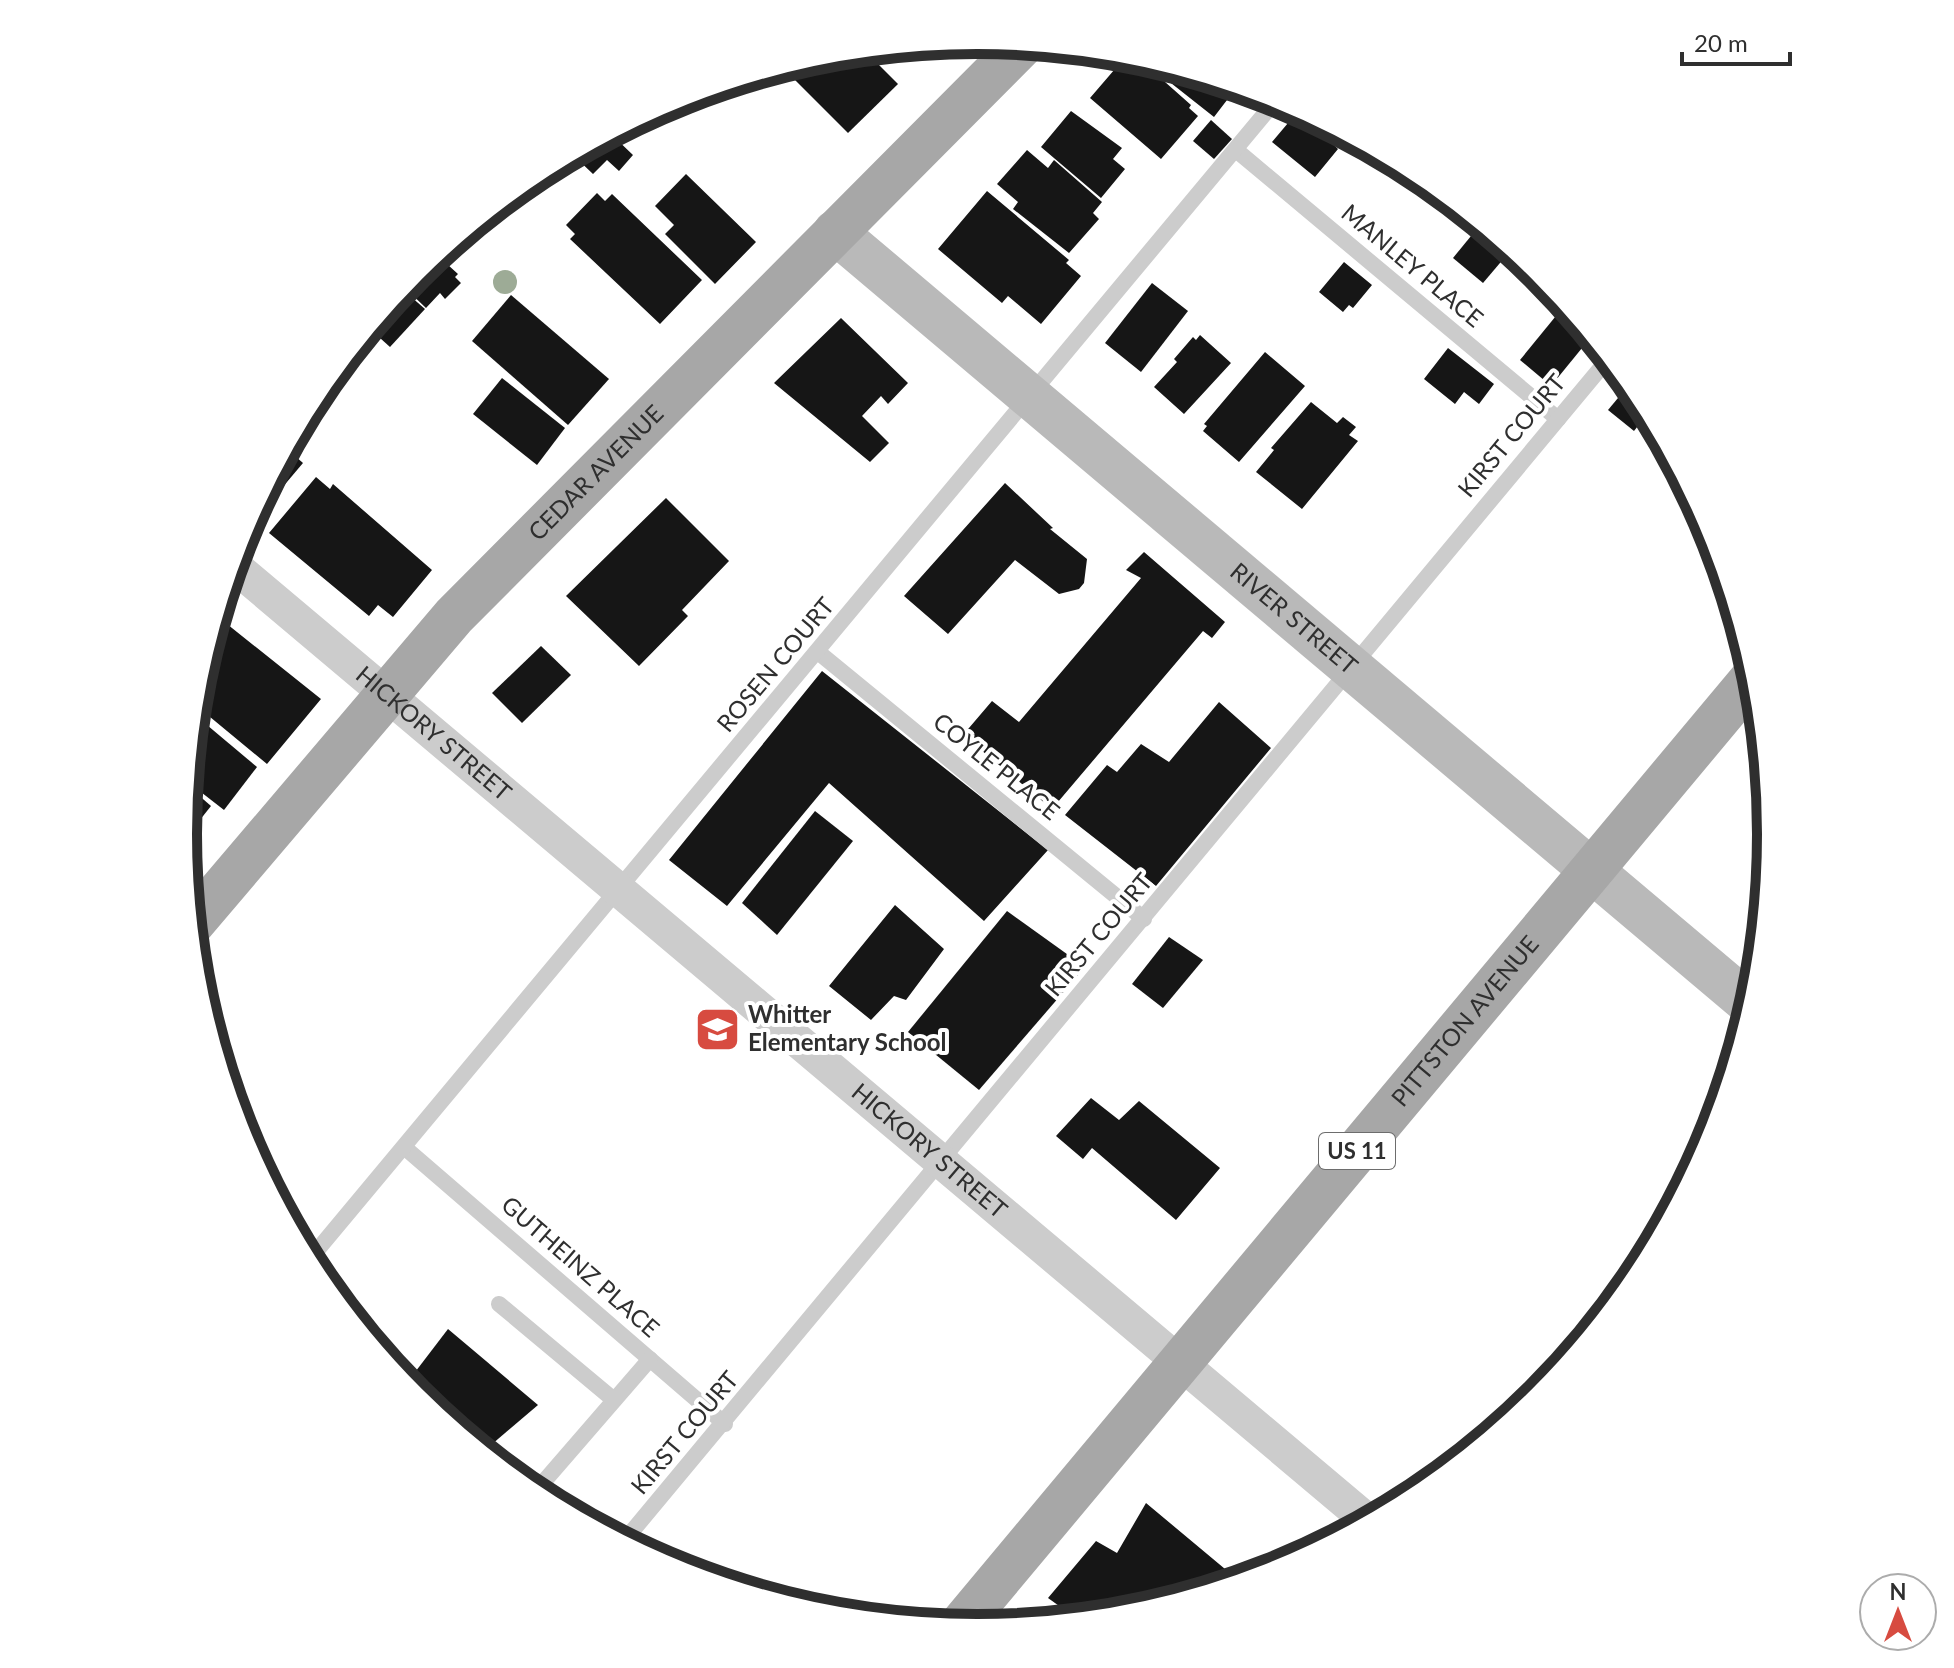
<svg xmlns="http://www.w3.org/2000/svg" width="1954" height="1668" font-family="Lato,sans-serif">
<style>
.building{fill:#161616}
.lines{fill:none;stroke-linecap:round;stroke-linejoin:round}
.lane{stroke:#ccc;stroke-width:16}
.street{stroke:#ccc;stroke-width:34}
.secondary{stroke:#b9b9b9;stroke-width:44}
.primary{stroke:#a7a7a7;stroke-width:44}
.tree{fill:#9dab96}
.labels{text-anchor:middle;stroke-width:8;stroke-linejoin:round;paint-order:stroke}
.shield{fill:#fff;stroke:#6d6d6d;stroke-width:2}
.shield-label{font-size:22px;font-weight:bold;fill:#2f2f2f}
.street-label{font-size:24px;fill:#2f2f2f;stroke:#fff}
.poi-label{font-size:24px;font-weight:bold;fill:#2f2f2f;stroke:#fff;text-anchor:start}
.rim{fill:none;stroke:#2f2f2f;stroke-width:10}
</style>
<rect width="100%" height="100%" fill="#fff"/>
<g class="building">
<polygon points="865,51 898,84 848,133 787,72 791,65 823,55"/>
<polygon points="1127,55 1156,74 1191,105 1189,108 1198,116 1161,159 1090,98"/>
<polygon points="1138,57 1194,74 1237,87 1214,117"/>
<polygon points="1299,110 1342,133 1333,144 1338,149 1315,177 1272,142"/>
<polygon points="1071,111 1122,148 1113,159 1125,169 1101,198 1041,147"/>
<polygon points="1211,120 1232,139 1214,159 1193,141"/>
<polygon points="611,134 633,155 619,171 607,160 593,174 572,154"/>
<polygon points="1027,150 1048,168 1054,160 1102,202 1093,213 1099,219 1069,253 1013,209 1018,202 997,184"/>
<polygon points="686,174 756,242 715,284 665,234 674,225 655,206"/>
<polygon points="987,191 1069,260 1066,263 1081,276 1041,324 1008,296 1002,303 938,249"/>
<polygon points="597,193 605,201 612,194 702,280 660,324 570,239 575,234 566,225"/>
<polygon points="1480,225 1511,250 1483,283 1453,258"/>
<polygon points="437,255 458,274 455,277 461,283 445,299 440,293 426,308 404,287"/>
<polygon points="1344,262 1372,285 1353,308 1349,305 1343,312 1319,292"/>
<polygon points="1152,283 1188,311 1141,372 1105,343"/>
<polygon points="402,289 425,309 390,347 370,329"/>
<polygon points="511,295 609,379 568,425 472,341"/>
<polygon points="1560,311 1591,337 1551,386 1520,360"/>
<polygon points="841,318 908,383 888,404 881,396 862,416 889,443 870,462 774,383"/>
<polygon points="1200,335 1231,363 1184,414 1154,387 1177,362 1174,359 1193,337 1196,340"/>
<polygon points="1448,348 1494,384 1479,404 1464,392 1455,404 1424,379"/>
<polygon points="1265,352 1305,386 1239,462 1203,431 1207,426 1204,424"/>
<polygon points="502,378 565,428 537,465 473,414"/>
<polygon points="1628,386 1638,394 1648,413 1634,431 1608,410"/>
<polygon points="1311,402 1337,423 1343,417 1356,427 1349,435 1358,441 1302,509 1256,472 1274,450 1271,448"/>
<polygon points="287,449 303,463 265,508 258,503"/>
<polygon points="316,477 330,489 333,484 432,570 393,617 378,605 369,616 269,533"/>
<polygon points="1005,483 1053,528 1050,529 1087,559 1084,583 1079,589 1059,594 1015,560 948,634 904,596"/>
<polygon points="666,498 729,561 682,610 688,616 639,666 566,596"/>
<polygon points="1144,552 1225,622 1212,638 1203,631 1052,809 963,735 992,701 1019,722 1141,578 1126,570"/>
<polygon points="217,616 321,699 267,764 198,707 195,710 198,679"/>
<polygon points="541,646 571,675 522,723 492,693"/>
<polygon points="822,671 1048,850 984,921 829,783 727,906 669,860"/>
<polygon points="1219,702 1271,748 1156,886 1065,815 1107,765 1117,772 1141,744 1169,762"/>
<polygon points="201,720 257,767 224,810 188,782 193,729"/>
<polygon points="188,786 211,806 184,840 183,834"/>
<polygon points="815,811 853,841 777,935 742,903"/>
<polygon points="895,905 944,949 906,1000 894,996 871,1020 829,986"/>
<polygon points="1007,911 1085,967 979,1090 908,1032"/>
<polygon points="1169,937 1203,960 1163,1008 1132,984"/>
<polygon points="1091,1098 1119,1120 1139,1101 1220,1168 1176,1220 1092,1148 1083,1159 1056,1136"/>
<polygon points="448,1329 538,1405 484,1451 406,1384"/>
<polygon points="1146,1503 1231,1574 1220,1586 1131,1613 1076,1618 1048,1598 1096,1541 1117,1553"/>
</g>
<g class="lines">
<g class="lane">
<polyline points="1236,150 1558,419"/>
<polyline points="818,652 1144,919"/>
<polyline points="404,1147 725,1424"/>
<polyline points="309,1260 1277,99"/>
<polyline points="499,1304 614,1400"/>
<polyline points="534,1493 650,1359"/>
<polyline points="624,1541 1609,358"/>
</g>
<path class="street" id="s1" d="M233 565 1368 1521"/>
<path class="secondary" id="s2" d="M835 232 1751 1005"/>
<g class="primary">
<path id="s3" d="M192 924 454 616 1023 44"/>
<path id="s4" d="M960 1626 1755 675"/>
</g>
</g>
<circle class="tree" cx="505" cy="282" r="12"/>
<defs>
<symbol id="school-square" viewBox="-11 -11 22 22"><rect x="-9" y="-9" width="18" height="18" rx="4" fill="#d74b40" stroke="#fff"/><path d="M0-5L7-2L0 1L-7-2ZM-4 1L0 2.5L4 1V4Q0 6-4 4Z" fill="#fff"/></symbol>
</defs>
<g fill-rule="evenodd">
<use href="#school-square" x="692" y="1004" width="51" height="51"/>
</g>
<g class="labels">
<rect class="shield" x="1319" y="1133" width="76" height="36" rx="6"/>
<g class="shield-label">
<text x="1357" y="1159">US 11</text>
</g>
<g class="street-label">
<text transform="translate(1412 266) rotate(40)" y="8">MANLEY PLACE</text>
<text transform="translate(1512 436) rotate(-50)" y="8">KIRST COURT</text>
<text dy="8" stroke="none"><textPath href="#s3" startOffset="606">CEDAR AVENUE</textPath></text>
<text dy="8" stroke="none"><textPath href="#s2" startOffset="600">RIVER STREET</textPath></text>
<text transform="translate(776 665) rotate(-50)" y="8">ROSEN COURT</text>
<text dy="8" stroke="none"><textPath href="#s1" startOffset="262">HICKORY STREET</textPath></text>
<text transform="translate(996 767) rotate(39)" y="8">COYLE PLACE</text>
<text transform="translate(1099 935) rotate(-50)" y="8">KIRST COURT</text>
<text dy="8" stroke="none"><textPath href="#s4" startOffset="788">PITTSTON AVENUE</textPath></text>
<text dy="8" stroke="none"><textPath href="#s1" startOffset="910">HICKORY STREET</textPath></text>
<text transform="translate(580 1267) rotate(41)" y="8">GUTHEINZ PLACE</text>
<text transform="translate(685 1433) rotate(-50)" y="8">KIRST COURT</text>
</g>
<g class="poi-label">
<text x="748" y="1023">Whitter<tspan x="748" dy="28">Elementary School</tspan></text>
</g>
</g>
<path d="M0 0H1954V1668H0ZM197 834a780 780 0 1 1 1560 0a780 780 0 1 1-1560 0Z" fill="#fff" fill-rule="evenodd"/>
<path class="rim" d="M197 834a780 780 0 1 1 1560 0a780 780 0 1 1-1560 0Z"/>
<g transform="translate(1898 1612)"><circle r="38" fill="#ffffff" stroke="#acacac" stroke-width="2"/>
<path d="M0-6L14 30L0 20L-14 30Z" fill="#d74b40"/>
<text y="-12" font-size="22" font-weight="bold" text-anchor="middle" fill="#2f2f2f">N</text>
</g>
<path d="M1682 52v12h108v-12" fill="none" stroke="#2f2f2f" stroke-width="4"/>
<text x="1694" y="52" font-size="24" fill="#2f2f2f" stroke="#ffffff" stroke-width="6" paint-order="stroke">20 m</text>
</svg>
